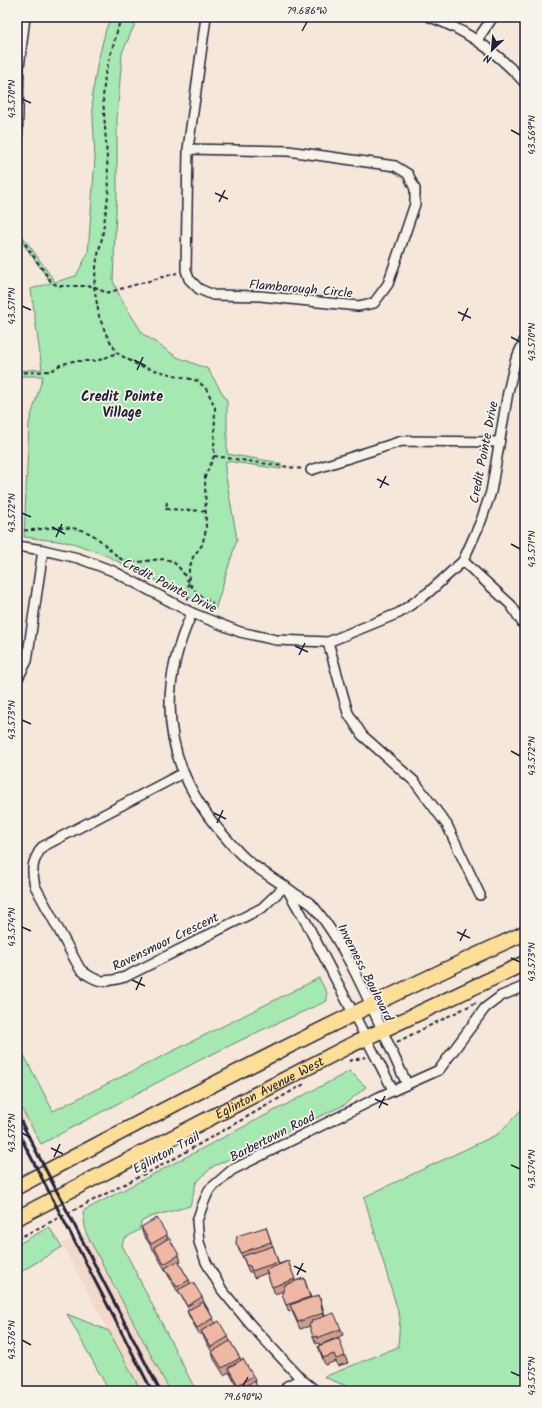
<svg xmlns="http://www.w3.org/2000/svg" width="542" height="1408" font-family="Kalam,sans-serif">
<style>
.built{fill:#f3d9ca}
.green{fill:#a6e8b1;stroke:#648576}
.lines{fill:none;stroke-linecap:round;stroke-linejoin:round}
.street-casing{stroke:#22223b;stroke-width:12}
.primary-casing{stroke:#22223b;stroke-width:17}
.path{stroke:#22223b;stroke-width:2;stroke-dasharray:4 3;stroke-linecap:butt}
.street{stroke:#f7f3e8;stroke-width:9}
.primary{stroke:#fdde96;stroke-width:14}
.rail{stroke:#22223b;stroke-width:3}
.wall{fill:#ce9e8d;stroke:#22223b}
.shaded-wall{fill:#a78173;stroke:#22223b}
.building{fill:#efb8a4;stroke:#22223b}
.ticks{fill:none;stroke:#22223b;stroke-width:1.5}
.labels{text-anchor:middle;stroke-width:3.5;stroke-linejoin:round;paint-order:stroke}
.street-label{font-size:13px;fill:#22223b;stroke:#f7f3e8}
.neighbourhood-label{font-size:14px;font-weight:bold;fill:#22223b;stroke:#f7f3e8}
.neatline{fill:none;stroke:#22223b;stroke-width:1.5}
.ticks-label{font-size:10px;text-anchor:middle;fill:#22223b}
</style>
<rect width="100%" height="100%" fill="#f5e7da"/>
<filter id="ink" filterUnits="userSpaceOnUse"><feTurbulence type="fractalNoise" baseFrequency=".025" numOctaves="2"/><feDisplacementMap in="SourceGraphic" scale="8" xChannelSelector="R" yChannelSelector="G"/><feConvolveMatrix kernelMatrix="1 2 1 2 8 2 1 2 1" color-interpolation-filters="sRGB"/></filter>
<g filter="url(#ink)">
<g class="built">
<polygon points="17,1100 29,1123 17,1129"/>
<polygon points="86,1233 170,1391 141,1391 62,1244"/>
</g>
<g class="green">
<polygon points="111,17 138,17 122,53 117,120 117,189 113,281 121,299 143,334 177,357 208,369 227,401 227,454 281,463 281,469 226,461 225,471 237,539 215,610 105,555 73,543 24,537 29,423 43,376 17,376 17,371 42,369 31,289 51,283 17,235 17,228 55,282 76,276 88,253 95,159 92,96 98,61 106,29"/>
<polygon points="319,978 327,993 327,1001 262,1030 200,1060 41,1144 17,1100 17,1042 53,1111"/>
<polygon points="350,1071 366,1087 344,1105 212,1167 196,1183 190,1206 150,1217 141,1222 139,1230 124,1239 122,1245 196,1391 170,1391 86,1233 83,1211"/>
<polygon points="525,1106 525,1391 359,1391 324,1377 398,1347 400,1318 364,1197 498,1134"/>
<polygon points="49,1227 62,1247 17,1274 17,1245"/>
<polygon points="67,1314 109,1331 141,1391 109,1391"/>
</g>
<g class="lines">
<defs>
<g id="street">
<path d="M430 17C467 30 499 54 525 83"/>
<polyline points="477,40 493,17"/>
<polyline points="17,149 19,67 25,17"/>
<polyline points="188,149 288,151 395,166 408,174 415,189 415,204 388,284 374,303 358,306 260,296 213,295 199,289 189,279 186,270 188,149 206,17"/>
<polyline points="311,470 402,441 499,442"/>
<polyline points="17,546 43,550 78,558 113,571 192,613 240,632 276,640 328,642 399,613 429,592 463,561 481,521 491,492 508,392 515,362 525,339"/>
<polyline points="463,561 511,605 525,627"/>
<path d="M192 613C156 691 164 764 219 830 228 840 237 852 248 861 263 873 281 883 297 895 303 899 310 902 314 907 353 954 380 1029 407 1084"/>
<polyline points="328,642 348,713 362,735 415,782 447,825 480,895"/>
<polyline points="17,680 27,661 43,550"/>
<path d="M183 773 42 847C32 862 31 868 35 886L80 969C96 983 104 983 125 977L262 908 285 886"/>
<polyline points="287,889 306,922 393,1090"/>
<polyline points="285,1391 287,1386 301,1379"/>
<polyline points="316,1391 301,1379 250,1324 222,1290 206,1262 199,1242 197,1221 203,1204 209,1190 232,1170 379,1097 439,1070 485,1008 501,996 525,986"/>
</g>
<g id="primary">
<path d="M17 1187C185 1098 352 1011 525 933"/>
<path id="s1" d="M17 1218 349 1046 525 963"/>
</g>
</defs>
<use href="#street" class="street-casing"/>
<use href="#primary" class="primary-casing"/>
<g class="path">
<polyline points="121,17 105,75 103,97 109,189 102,238 97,259 94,286 99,316 106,334 117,353 139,366 198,381 207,390 215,407 214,456 205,477 206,530 202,545 193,557 189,570 188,600"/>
<polyline points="17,232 52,283 59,286 94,286 106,293 177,273"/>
<polyline points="17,373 51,371 60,365 73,361 97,361 117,353"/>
<polyline points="214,456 302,469"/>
<polyline points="167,502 166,509 206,511"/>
<path d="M17 530C43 532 62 521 89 533 103 539 115 559 128 562 141 564 164 555 173 562 184 570 188 584 198 594 202 598 208 600 213 603"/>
<polyline points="397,1042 477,1002"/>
<polyline points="349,1061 366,1057"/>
<polyline points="17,1239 168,1162 306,1083"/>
</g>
<use href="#street" class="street"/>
<use href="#primary" class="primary"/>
<g class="rail">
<polyline points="17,1114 160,1391"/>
<polyline points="17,1130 152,1391"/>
</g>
</g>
<g class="wall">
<polygon points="141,1227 167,1235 168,1239 179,1255 181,1262 179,1263 189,1280 190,1283 202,1297 204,1302 213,1318 215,1323 228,1337 230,1341 240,1358 241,1360 253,1376 256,1383 239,1390 229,1372 224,1375 214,1359 212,1352 204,1338 202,1333 200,1335 190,1318 187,1311 189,1310 180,1294 179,1294 168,1275 166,1271 156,1254 155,1251 154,1251 143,1234"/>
<polygon points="266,1227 279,1264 288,1261 295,1281 304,1278 311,1298 321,1302 325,1316 341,1329 343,1335 320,1345 345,1356 348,1363 338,1366 336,1361 325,1365 318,1346 320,1345 319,1343 316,1344 310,1326 300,1329 292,1311 289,1312 282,1294 283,1291 275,1294 267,1273 254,1278 252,1272 249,1272 244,1260 239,1250 236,1243"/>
</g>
<polygon class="shaded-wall" points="319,1295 321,1302 326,1320 323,1313"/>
<g class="building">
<polygon points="157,1218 167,1235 151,1244 141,1227"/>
<polygon points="266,1227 271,1242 241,1253 236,1243 237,1236"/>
<polygon points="169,1238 179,1255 164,1264 154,1247"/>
<polygon points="273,1246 278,1262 252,1271 250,1266 246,1265 243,1256"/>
<polygon points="178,1261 189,1280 177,1287 165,1268"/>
<polygon points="288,1261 295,1279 272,1287 266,1270"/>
<polygon points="304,1278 310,1297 286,1305 282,1294 285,1285"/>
<polygon points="193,1282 202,1297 187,1306 178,1290"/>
<polygon points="319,1295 323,1313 298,1322 290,1305"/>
<polygon points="203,1302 213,1318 197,1328 187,1311"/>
<polygon points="334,1313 341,1329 317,1338 317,1336 313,1337 309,1324 312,1323 311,1321"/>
<polygon points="219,1321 228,1337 211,1347 201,1331"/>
<polygon points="339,1338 345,1356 336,1359 334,1354 323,1358 318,1346"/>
<polygon points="230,1341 240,1358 222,1368 212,1352"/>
<polygon points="243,1359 253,1376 238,1385 228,1368"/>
<polygon points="254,1381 260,1391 237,1391"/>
</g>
</g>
<path class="ticks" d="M302 31 307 22M22 99 31 103M511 130 520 135M215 193 228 199M219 202 225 190M22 306 31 310M458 312 471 318M462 321 468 308M511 337 520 342M134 360 146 366M137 370 143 357M377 479 389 485M380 488 386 476M22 513 31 517M52 527 65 534M56 537 62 524M511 544 520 549M295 646 308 652M299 655 305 643M22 720 31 724M511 751 520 756M214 813 226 819M217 823 223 810M22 927 31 931M457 932 470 938M460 941 466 929M511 958 520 962M132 980 145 986M136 990 142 977M375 1099 388 1105M379 1108 385 1096M22 1133 31 1138M51 1148 63 1154M54 1157 60 1144M511 1165 520 1169M294 1266 306 1272M297 1275 303 1263M22 1340 31 1345M511 1372 520 1376M243 1386 248 1377"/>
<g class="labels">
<g class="street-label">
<text transform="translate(301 288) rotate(5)" y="5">Flamborough Circle</text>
<text transform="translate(483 452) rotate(-79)" y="5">Credit Pointe Drive</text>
<text transform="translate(170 585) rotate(27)" y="5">Credit Pointe Drive</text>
<text transform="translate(165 941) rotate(-26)" y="5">Ravensmoor Crescent</text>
<text transform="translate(366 972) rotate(63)" y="5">Inverness Boulevard</text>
<text dy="5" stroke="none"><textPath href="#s1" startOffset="284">Eglinton Avenue West</textPath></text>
<text transform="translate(272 1136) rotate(-27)" y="5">Barbertown Road</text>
<text transform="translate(166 1152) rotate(-28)" y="5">Eglinton Trail</text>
</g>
<g class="neighbourhood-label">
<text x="122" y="401">Credit Pointe<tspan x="122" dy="16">Village</tspan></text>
</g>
</g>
<rect width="542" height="1408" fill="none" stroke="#f7f3e8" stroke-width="44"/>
<g transform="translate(492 50) rotate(206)" stroke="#f7f3e8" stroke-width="3" paint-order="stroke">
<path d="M0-3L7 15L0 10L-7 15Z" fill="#22223b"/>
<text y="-6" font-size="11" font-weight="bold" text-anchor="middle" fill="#22223b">N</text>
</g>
<rect x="22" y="22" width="498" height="1364" class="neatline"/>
<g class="ticks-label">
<text x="307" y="14">79.686°W</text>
<text transform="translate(11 99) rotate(-90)" y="4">43.570°N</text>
<text transform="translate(531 135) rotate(-90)" y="4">43.569°N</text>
<text transform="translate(11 306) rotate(-90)" y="4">43.571°N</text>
<text transform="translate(531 342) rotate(-90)" y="4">43.570°N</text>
<text transform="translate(11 513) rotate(-90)" y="4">43.572°N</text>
<text transform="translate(531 549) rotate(-90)" y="4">43.571°N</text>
<text transform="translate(11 720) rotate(-90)" y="4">43.573°N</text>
<text transform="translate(531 756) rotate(-90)" y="4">43.572°N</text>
<text transform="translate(11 927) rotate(-90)" y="4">43.574°N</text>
<text transform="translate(531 962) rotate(-90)" y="4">43.573°N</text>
<text transform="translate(11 1133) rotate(-90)" y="4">43.575°N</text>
<text transform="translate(531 1169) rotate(-90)" y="4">43.574°N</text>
<text transform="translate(11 1340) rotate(-90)" y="4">43.576°N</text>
<text transform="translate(531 1376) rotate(-90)" y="4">43.575°N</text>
<text x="243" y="1400">79.690°W</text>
</g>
</svg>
